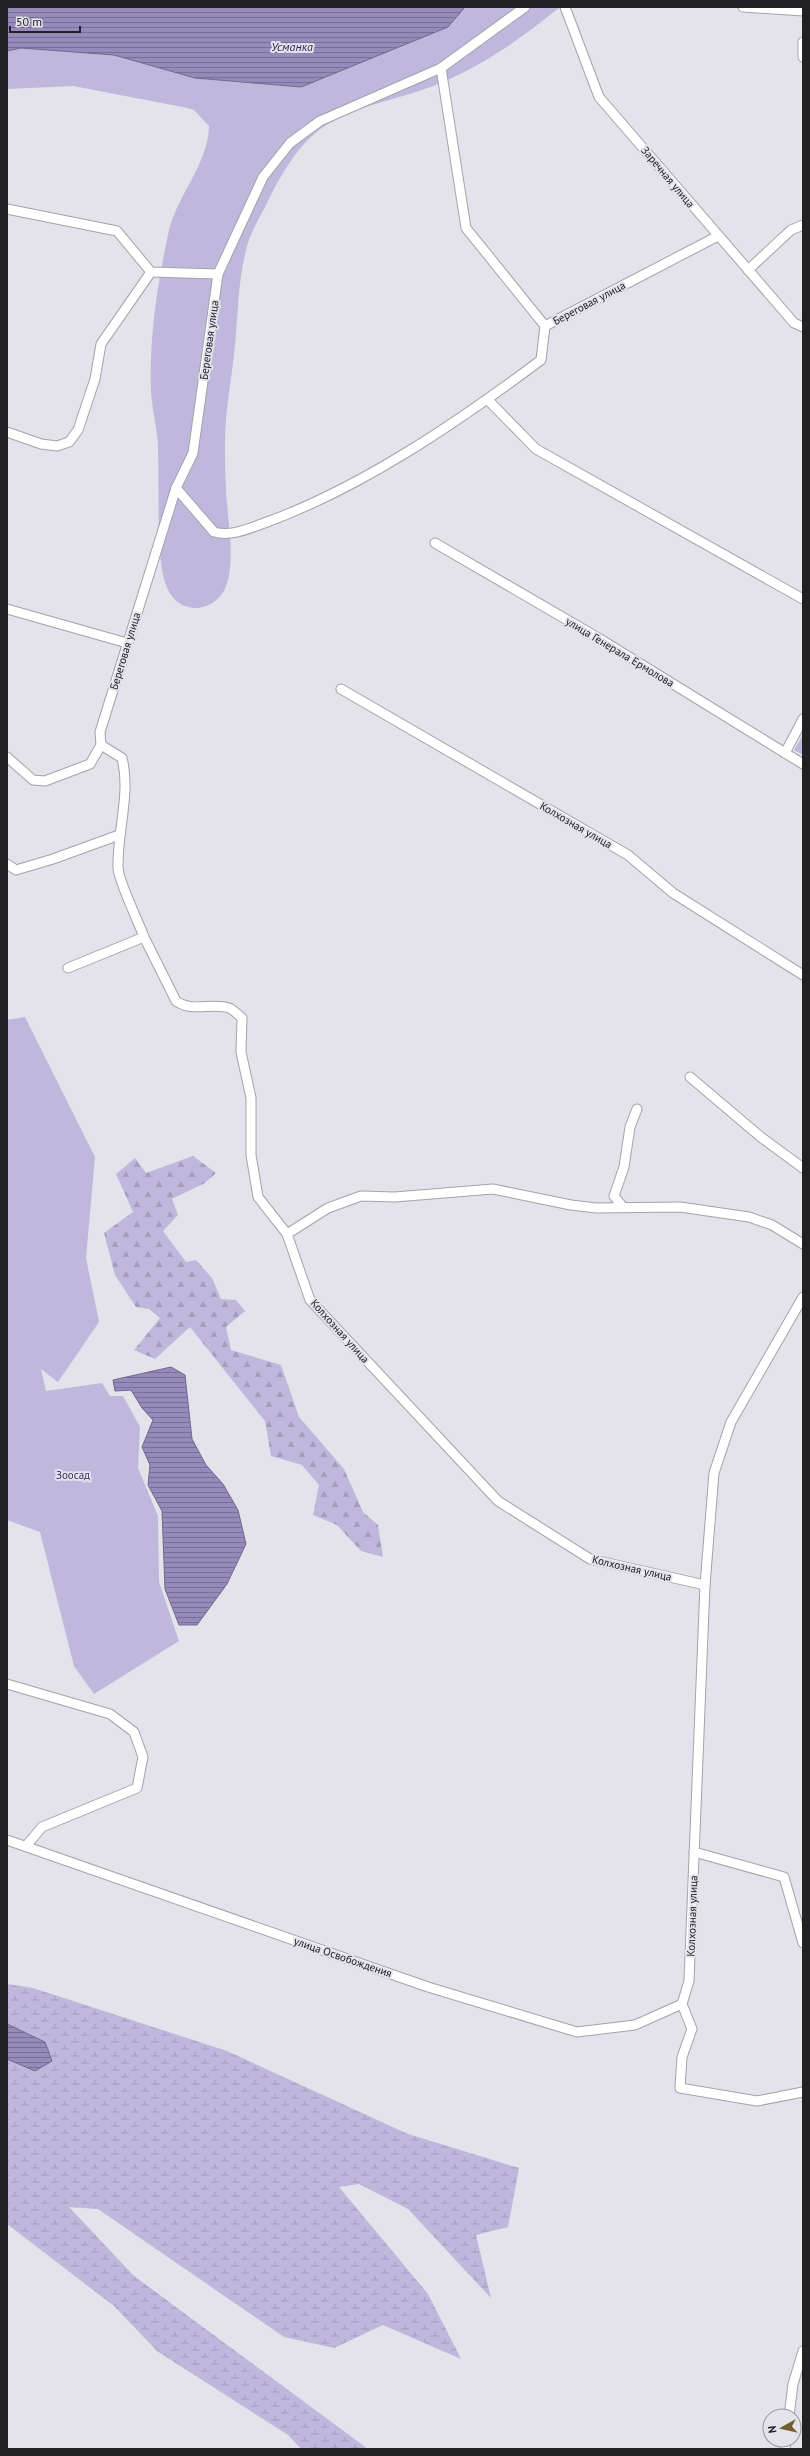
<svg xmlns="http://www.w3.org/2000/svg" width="810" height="2456" font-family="'PT Sans',sans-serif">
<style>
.green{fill:#bfb7dc}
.forest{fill:url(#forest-firs)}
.wetland{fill:url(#wetland-marsh)}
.water{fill:url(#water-rules);stroke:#726a8d}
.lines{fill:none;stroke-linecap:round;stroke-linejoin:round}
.minor-casing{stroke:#a4a2aa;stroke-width:11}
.minor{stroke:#fff;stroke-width:9}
.labels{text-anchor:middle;stroke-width:4;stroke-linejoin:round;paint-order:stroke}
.street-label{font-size:11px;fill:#212023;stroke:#e4e2ea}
.park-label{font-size:11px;fill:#412f6b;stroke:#e4e2ea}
.water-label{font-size:12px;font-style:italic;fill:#331f5a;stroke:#e4e2ea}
</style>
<defs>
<pattern id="forest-firs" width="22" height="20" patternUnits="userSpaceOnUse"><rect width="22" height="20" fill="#bfb7dc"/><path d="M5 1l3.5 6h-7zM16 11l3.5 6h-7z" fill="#a49dbc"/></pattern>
<pattern id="wetland-marsh" width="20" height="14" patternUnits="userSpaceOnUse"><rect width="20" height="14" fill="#bfb7dc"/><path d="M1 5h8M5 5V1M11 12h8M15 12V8" fill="none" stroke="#a49dbc"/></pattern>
<pattern id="water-rules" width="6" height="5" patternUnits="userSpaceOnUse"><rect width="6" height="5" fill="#958aba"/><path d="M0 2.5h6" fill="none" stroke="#797097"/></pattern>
</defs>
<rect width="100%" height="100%" fill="#e4e2ea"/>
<g class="green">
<path d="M7 7H560C522 38 484 65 438 84 398 101 346 105 312 136 295 151 281 175 271 195 262 214 249 233 245 254 238 284 238 315 235 345 232 378 225 410 225 443 225 458 225 473 226 489 227 516 236 561 226 586 222 598 209 608 196 608 160 607 161 561 159 535 158 506 159 478 158 449 158 430 152 411 151 391 149 339 157 286 168 235 175 197 208 166 209 126L194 110 183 107 73 86 7 89Z"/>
<polygon points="803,735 803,755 794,750"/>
<polygon points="25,1017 95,1157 86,1258 99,1322 58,1382 41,1369 46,1391 102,1383 110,1396 123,1396 140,1427 138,1468 158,1516 159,1582 179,1641 94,1694 74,1666 40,1532 7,1520 7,1020"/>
</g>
<polygon class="forest" points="193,1156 216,1173 205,1183 172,1199 178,1215 163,1231 186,1262 196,1260 212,1278 221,1299 236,1300 245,1311 226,1327 231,1350 281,1365 299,1417 344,1469 363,1512 378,1525 383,1557 361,1551 337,1525 313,1515 319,1485 302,1465 271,1456 265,1421 190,1327 155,1359 134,1350 160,1318 149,1309 136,1307 115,1275 104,1233 133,1212 116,1174 135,1158 146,1173"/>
<polygon class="wetland" points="7,1984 33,1988 227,2051 408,2134 519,2168 508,2227 476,2235 491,2298 408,2209 359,2184 339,2187 428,2294 461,2359 383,2325 334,2348 284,2337 98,2209 69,2207 134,2276 368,2449 301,2449 288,2435 157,2351 114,2306 7,2224"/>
<g class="water">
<polygon points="7,7 465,7 448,27 301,87 195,78 114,55 21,48 7,51"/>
<polygon points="171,1367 185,1375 192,1439 206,1465 223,1484 238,1510 246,1544 227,1584 197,1625 179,1625 165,1589 162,1511 148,1485 150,1465 142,1447 153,1420 142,1408 131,1390 115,1391 113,1380"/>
<polygon points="7,2024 45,2042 52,2061 35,2071 7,2059"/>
</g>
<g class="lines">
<defs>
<g id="minor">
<polyline points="565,7 599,97 794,323 803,327"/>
<polyline points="743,7 803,11"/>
<polyline points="803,42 803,57"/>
<polyline points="441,68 466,228 545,326 718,236"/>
<polyline points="7,209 117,231 151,272 218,274"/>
<polyline points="748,270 791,230 803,225"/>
<polyline points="488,400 536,449 803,599"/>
<polyline points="7,432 41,444 57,446 69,442 78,430 95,379 101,344 151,272"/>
<path d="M176 488 214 532C232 537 250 528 267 522 363 487 459 421 541 360L545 326"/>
<polyline points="435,543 600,639 803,764"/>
<polyline points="7,609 127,643"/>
<polyline points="341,689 628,855 673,893 803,975"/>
<polyline points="785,753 803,719"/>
<polyline points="7,757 33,780 45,781 90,764 101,745"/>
<polyline points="7,864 16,870 53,859 119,835"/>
<path d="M144 937 176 1001C193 1013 212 1002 229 1008 233 1009 238 1015 242 1018L241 1052 251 1098V1155L258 1197 287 1234 310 1300 498 1501 590 1559 705 1585"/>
<path d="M68 968 144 937C139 923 118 880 118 868 117 832 131 793 122 758L101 745 100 732 176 488 193 453 218 274 263 177 290 143 320 121 441 68 525 7"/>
<polyline points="690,1077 762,1138 803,1168"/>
<polyline points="623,1207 614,1196 624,1167 630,1127 637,1109"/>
<polyline points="287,1234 328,1208 361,1196 395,1197 493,1189 571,1205 596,1208 680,1207 749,1217 772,1225 803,1244"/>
<polyline points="7,1684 110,1714 134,1732 143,1757 137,1788 42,1827 26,1846"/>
<polyline points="7,1840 428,1987 577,2032 635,2025 682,2004 689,1981 705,1585 714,1473 731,1422 803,1297"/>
<polyline points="694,1852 784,1877 803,1943"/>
<polyline points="682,2004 692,2029 682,2057 680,2088 757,2101 803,2092"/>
<polyline points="789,2416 793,2384 803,2351"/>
<polyline points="785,2449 786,2440"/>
</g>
</defs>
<use href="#minor" class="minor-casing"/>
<use href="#minor" class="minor"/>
</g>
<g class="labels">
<g class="street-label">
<text transform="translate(668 177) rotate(50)" y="4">Заречная улица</text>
<text transform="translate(589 303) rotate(-28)" y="4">Береговая улица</text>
<text transform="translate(209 340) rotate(-82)" y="4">Береговая улица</text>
<text transform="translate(125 651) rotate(-73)" y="4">Береговая улица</text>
<text transform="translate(620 652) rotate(31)" y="4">улица Генерала Ермолова</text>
<text transform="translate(576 825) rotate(30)" y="4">Колхозная улица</text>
<text transform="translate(340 1331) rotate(48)" y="4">Колхозная улица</text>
<text transform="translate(632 1568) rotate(13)" y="4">Колхозная улица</text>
<text transform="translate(692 1916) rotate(-88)" y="4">Колхозная улица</text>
<text transform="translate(343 1957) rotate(19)" y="4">улица Освобождения</text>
</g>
<g class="park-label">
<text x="73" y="1479">Зоосад</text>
</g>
<g class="water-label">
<text x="292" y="51">Усманка</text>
</g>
</g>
<rect width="810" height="2456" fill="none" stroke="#212023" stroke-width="16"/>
<g transform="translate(782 2428) rotate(262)"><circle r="19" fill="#e4e2ea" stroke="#96949a"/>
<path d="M0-3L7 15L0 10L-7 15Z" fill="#745e2d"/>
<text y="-6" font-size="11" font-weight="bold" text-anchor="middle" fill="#212023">N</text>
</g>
<path d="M10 26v6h70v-6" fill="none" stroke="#212023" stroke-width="2"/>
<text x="16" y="26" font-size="12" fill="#212023" stroke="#e4e2ea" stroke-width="3" paint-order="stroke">50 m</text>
</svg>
